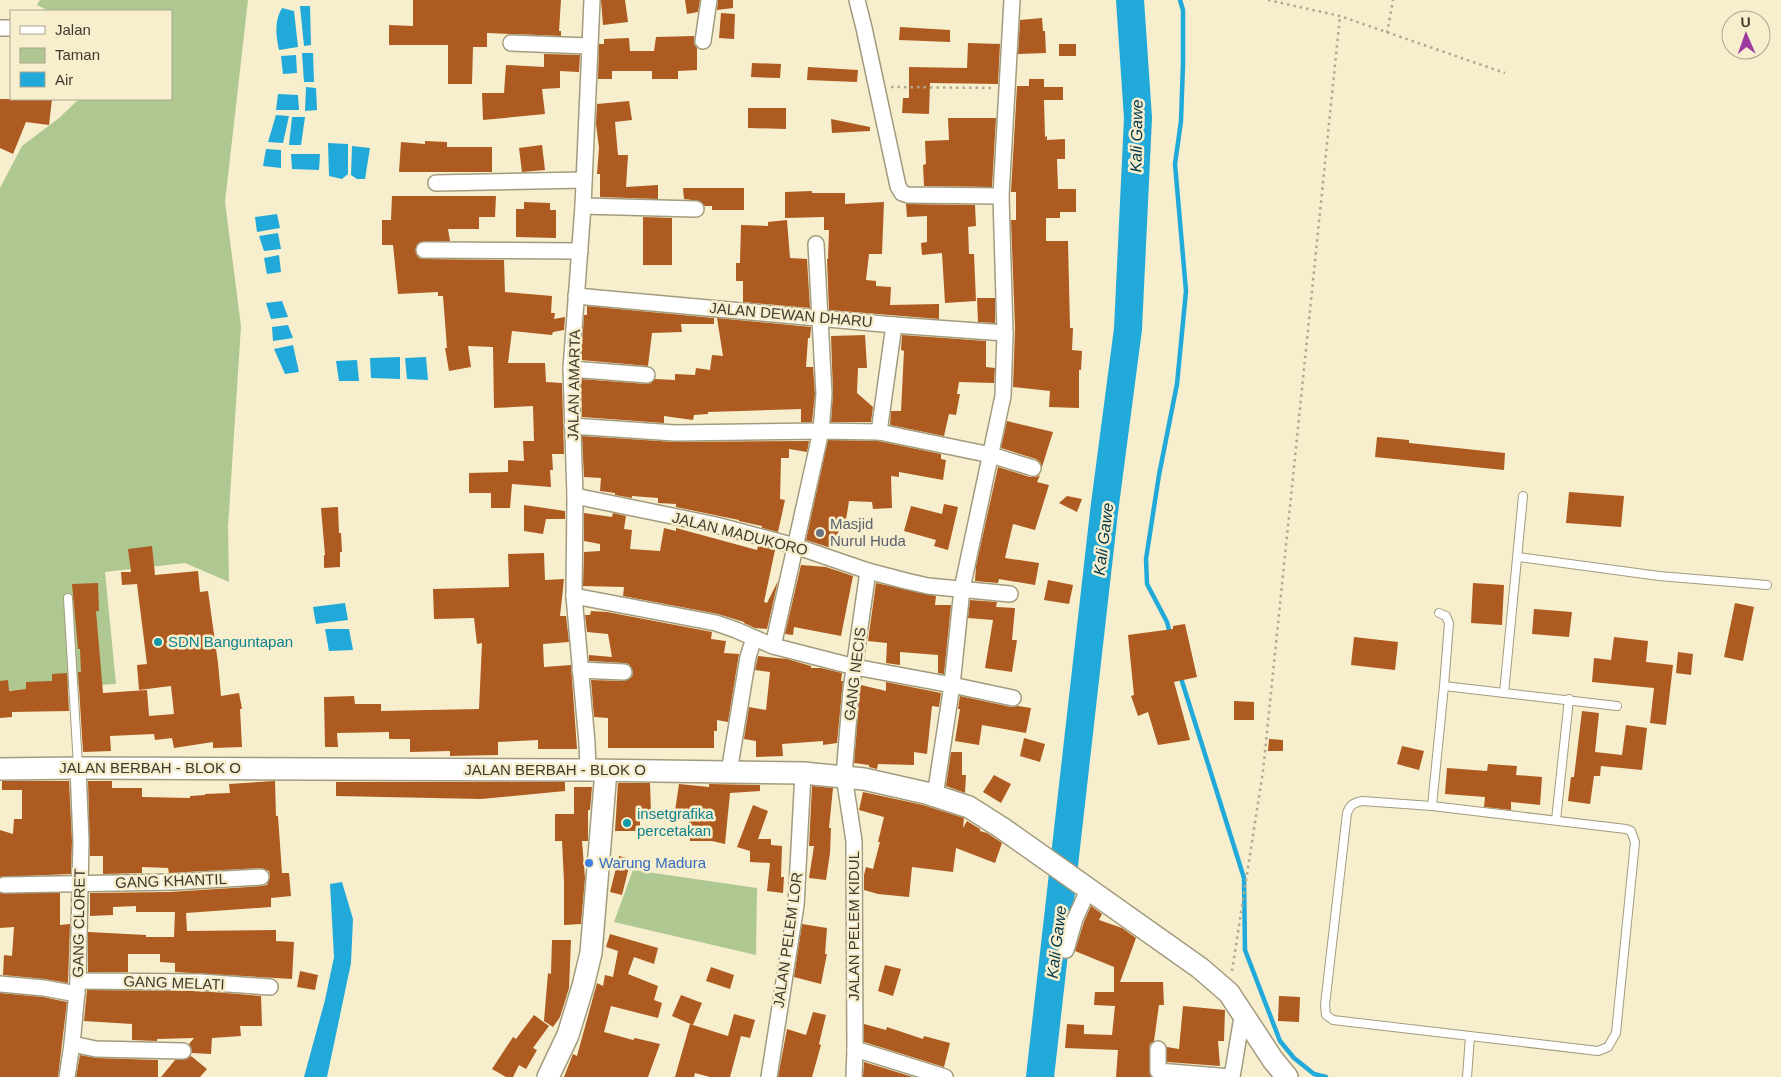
<svg xmlns="http://www.w3.org/2000/svg" width="1781" height="1077" font-family="Helvetica,sans-serif">
<style>
.green{fill:#afc790}
.water{fill:#20a9d9}
.lines{fill:none;stroke-linecap:round;stroke-linejoin:round}
.stream{stroke:#20a9d9;stroke-width:4.5}
.river{stroke:#20a9d9;stroke-width:28}
.building{fill:#ad5b20}
.lane-casing{stroke:#a39b7d;stroke-width:10}
.street-casing{stroke:#a39b7d;stroke-width:18}
.secondary-casing{stroke:#a39b7d;stroke-width:24}
.path{stroke:#b0a991;stroke-width:2.5;stroke-dasharray:2.5 4;stroke-linecap:butt}
.lane{stroke:#fff;stroke-width:8}
.street{stroke:#fff;stroke-width:15}
.secondary{stroke:#fff;stroke-width:21}
.worship-dot{fill:#6b7280;stroke:#f7eece;stroke-width:2}
.culture-dot{fill:#0f9aa8;stroke:#f7eece;stroke-width:2}
.shop-dot{fill:#3f7fe0;stroke:#f7eece;stroke-width:2}
.labels{text-anchor:middle;stroke-width:5;stroke-linejoin:round;paint-order:stroke}
.street-label{font-size:15px;fill:#3f3b2f;stroke:#f7eece}
.worship-label{font-size:15px;fill:#5b616d;stroke:#f7eece;text-anchor:start}
.culture-label{font-size:15px;fill:#0d838f;stroke:#f7eece;text-anchor:start}
.shop-label{font-size:15px;fill:#366cbe;stroke:#f7eece;text-anchor:start}
.water-label{font-size:16px;font-style:italic;fill:#00374b;stroke:#f7eece}
</style>
<rect width="100%" height="100%" fill="#f7eece"/>
<g class="green">
<polygon points="40,0 248,0 225,202 241,326 228,527 229,582 185,563 105,572 116,684 0,691 0,188 22,146 59,118 79,99 171,99 171,11 49,11 37,5"/>
<polygon points="633,870 757,888 756,955 614,922"/>
</g>
<g class="water">
<polygon points="300,6 310,6 311,45 304,46"/>
<path d="M282 8 294 11 298 47 279 50C276 36 274 21 282 8Z"/>
<polygon points="302,53 313,53 314,82 304,82"/>
<polygon points="296,55 297,73 283,74 281,56"/>
<polygon points="306,87 316,88 317,110 305,111"/>
<polygon points="278,94 298,95 299,110 276,110"/>
<polygon points="276,115 289,116 283,143 268,142"/>
<polygon points="292,117 305,117 301,145 289,145"/>
<polygon points="328,143 348,144 348,174 342,179 329,176"/>
<polygon points="352,146 370,148 365,179 357,179 351,175"/>
<polygon points="266,149 281,150 281,168 263,166"/>
<polygon points="291,154 320,154 319,170 292,169"/>
<polygon points="277,214 280,228 257,232 255,217"/>
<polygon points="278,233 281,249 264,251 259,236"/>
<polygon points="279,255 281,272 267,274 264,258"/>
<polygon points="282,301 288,317 271,319 266,303"/>
<polygon points="288,325 293,338 273,341 272,327"/>
<polygon points="293,345 299,372 285,374 274,349"/>
<polygon points="400,357 400,379 371,378 370,358"/>
<polygon points="426,357 428,380 407,379 405,358"/>
<polygon points="357,360 359,381 339,381 336,361"/>
<polygon points="345,603 348,620 316,624 313,607"/>
<polygon points="325,629 349,629 353,650 329,651"/>
<polygon points="342,882 353,919 351,963 327,1077 304,1077 325,1000 334,957 330,884"/>
</g>
<g class="lines">
<g class="stream">
<polyline points="1170,634 1167,622 1147,584 1146,559 1159,475 1177,384 1186,291 1175,164 1181,121 1183,64 1183,10 1180,0"/>
<polyline points="1180,675 1244,878 1245,950 1280,1041 1294,1058 1314,1074 1326,1077"/>
</g>
<polyline class="river" points="1040,1077 1104,512 1128,329 1138,118 1130,0"/>
</g>
<g class="building">
<polygon points="413,0 561,0 559,31 561,31 561,36 487,33 487,47 473,47 472,84 448,84 448,45 389,45 389,25 413,26"/>
<polygon points="601,0 625,0 628,22 603,25"/>
<polygon points="685,0 700,0 698,12 687,14"/>
<polygon points="718,0 733,0 733,8 717,10"/>
<polygon points="721,13 735,14 734,39 719,38"/>
<polygon points="1042,18 1043,31 1045,31 1046,53 1018,54 1020,20"/>
<polygon points="900,27 950,30 950,42 899,40"/>
<polygon points="694,36 694,44 697,48 697,70 678,71 678,79 652,79 652,71 612,71 612,79 598,79 599,44 604,44 604,39 629,38 630,51 654,51 656,37"/>
<polygon points="968,43 1000,44 998,84 930,83 929,114 902,113 903,98 909,98 909,67 967,68"/>
<rect x="1059" y="44" width="17" height="12"/>
<polygon points="544,54 580,55 579,72 560,71 560,88 542,89 545,114 483,120 482,93 504,93 506,65 544,67"/>
<polygon points="752,63 781,64 780,78 751,77"/>
<polygon points="808,67 858,70 857,82 807,80"/>
<polygon points="1029,79 1044,79 1044,87 1063,87 1063,100 1044,100 1045,137 1047,136 1047,140 1065,139 1065,159 1057,159 1058,189 1076,189 1076,212 1060,212 1060,218 1046,218 1046,241 1068,241 1070,328 1073,328 1072,350 1082,351 1081,370 1079,370 1079,408 1049,407 1050,391 1013,387 1015,328 1011,220 1016,220 1016,192 1011,192 1017,86 1029,86"/>
<polygon points="0,99 52,99 49,125 26,122 13,154 0,148"/>
<polygon points="629,101 632,120 615,122 618,155 628,155 626,187 658,185 658,199 600,197 600,174 597,174 599,148 596,124 597,104"/>
<polygon points="748,108 786,108 786,129 748,128"/>
<polygon points="948,118 996,118 992,187 924,186 923,165 926,164 925,141 949,140"/>
<polygon points="831,119 870,127 870,131 832,133"/>
<polygon points="425,141 447,142 447,147 492,147 492,172 399,172 401,142 425,144"/>
<polygon points="542,145 545,170 522,172 519,148"/>
<polygon points="683,188 744,188 744,210 712,210 712,206 705,206 700,201 684,199"/>
<polygon points="812,191 812,193 845,193 845,204 884,202 882,254 869,254 866,280 876,281 876,286 891,287 890,305 939,304 939,319 829,310 827,259 828,259 829,230 824,230 824,217 785,218 785,192"/>
<polygon points="392,196 496,196 495,217 479,217 479,229 448,229 450,241 420,242 416,246 416,254 419,258 424,259 504,260 505,292 552,296 551,313 555,313 554,319 565,317 564,330 553,332 552,335 512,331 508,363 545,363 546,382 562,383 564,454 552,454 553,470 550,470 551,487 512,484 510,508 491,508 491,493 469,493 469,473 508,472 508,460 524,461 523,441 534,441 533,406 494,408 493,347 468,346 471,367 449,371 445,348 447,348 443,296 438,296 438,292 398,294 393,245 382,245 382,220 391,220"/>
<polygon points="524,202 550,203 550,210 556,210 556,238 516,237 516,209 524,209"/>
<polygon points="906,204 975,205 976,226 968,227 969,254 974,254 976,301 945,303 942,253 922,255 921,243 927,242 927,216 907,217"/>
<polygon points="643,217 672,218 672,265 643,265"/>
<polygon points="787,220 790,258 807,259 810,308 743,302 743,281 736,281 736,263 740,263 741,225 768,226 768,222"/>
<polygon points="977,298 995,298 995,323 978,322"/>
<polygon points="587,306 714,318 714,324 681,324 682,332 652,333 648,366 581,360 584,315 587,315"/>
<polygon points="717,318 811,327 810,338 808,338 806,367 813,367 815,394 812,422 801,422 801,409 708,412 708,414 694,415 693,420 664,416 664,423 582,417 581,379 647,384 651,383 655,379 675,380 675,374 695,375 696,368 710,370 712,355 723,356"/>
<polygon points="865,335 867,368 858,368 857,393 873,407 871,422 831,422 833,394 831,336"/>
<polygon points="902,335 986,341 986,367 995,368 994,383 959,382 957,394 960,394 956,415 949,414 944,436 890,425 891,411 901,411 904,351 901,350"/>
<polygon points="1007,421 1053,432 1042,467 1040,462 1036,459 1001,448"/>
<polygon points="582,436 675,442 809,441 807,452 789,449 789,458 781,458 780,499 785,500 778,532 762,528 762,526 739,521 739,520 676,507 676,504 658,503 658,498 632,496 632,498 615,495 615,493 600,491 601,478 584,477"/>
<polygon points="1377,437 1409,440 1409,443 1505,453 1504,470 1375,457"/>
<polygon points="828,440 878,441 941,454 941,459 946,460 943,480 899,472 899,477 891,476 892,508 873,509 872,502 849,501 845,526 842,524 831,548 806,540"/>
<polygon points="998,467 1030,477 1036,477 1040,475 1037,482 1049,485 1035,530 1013,524 1005,558 1039,563 1035,585 999,579 998,583 975,581 976,566"/>
<polygon points="1569,492 1624,496 1621,527 1566,523"/>
<polygon points="1067,496 1082,499 1077,512 1059,503"/>
<polygon points="944,504 958,507 948,550 934,546 936,540 904,531 911,506 942,514"/>
<polygon points="524,505 565,511 565,519 546,519 543,534 524,531"/>
<polygon points="338,507 339,533 341,533 342,552 340,552 340,567 324,568 324,555 325,555 321,508"/>
<polygon points="584,513 612,517 613,513 626,516 624,529 632,530 630,549 660,551 664,528 676,531 676,528 757,550 758,546 775,550 764,602 767,603 778,581 767,629 755,628 744,623 744,622 718,614 623,596 624,587 583,586 584,552 600,551 600,544 584,541"/>
<polygon points="152,546 155,575 198,571 200,592 208,591 218,663 221,696 239,693 242,709 240,709 242,747 213,748 213,742 174,748 172,738 155,740 154,734 110,736 111,751 83,752 78,672 81,672 80,649 78,649 72,584 98,583 99,611 96,611 103,693 147,690 149,716 174,714 171,686 139,690 137,665 147,664 137,584 122,585 121,572 131,572 128,549"/>
<polygon points="544,553 545,580 564,579 560,616 566,616 569,642 543,644 544,667 571,665 577,749 538,749 538,740 498,742 498,755 450,756 450,751 410,752 410,739 389,739 389,732 337,733 338,747 325,747 324,697 354,696 355,704 381,704 381,711 479,709 482,643 477,644 474,618 434,619 433,589 509,587 508,554"/>
<polygon points="801,565 826,567 853,576 841,636 794,627 793,635 785,634"/>
<polygon points="1048,580 1073,585 1069,604 1044,600"/>
<polygon points="876,583 936,596 935,605 951,605 944,674 938,673 938,655 900,652 900,665 886,663 887,643 868,641"/>
<polygon points="1473,583 1504,585 1502,625 1471,623"/>
<polygon points="970,600 997,602 996,607 1015,608 1012,640 1017,640 1012,672 985,668 993,620 968,618"/>
<polygon points="1735,603 1754,607 1743,661 1724,657"/>
<polygon points="1534,609 1572,612 1569,637 1532,634"/>
<polygon points="591,611 607,612 712,632 711,639 726,641 724,653 739,654 728,722 717,720 717,731 714,731 714,748 608,748 608,718 594,717 591,680 624,681 632,677 633,672 629,664 625,663 589,661 589,655 612,657 608,634 587,632 585,615 590,615"/>
<polygon points="1185,624 1197,677 1174,682 1190,740 1158,745 1148,712 1138,716 1131,696 1134,695 1128,635 1173,629 1173,626"/>
<polygon points="1354,637 1398,642 1395,670 1351,665"/>
<polygon points="1614,637 1648,641 1646,662 1673,665 1666,725 1650,723 1654,688 1592,682 1594,658 1611,660"/>
<polygon points="1678,652 1693,654 1691,675 1676,673"/>
<polygon points="758,656 787,659 811,666 811,668 821,668 842,673 841,681 843,681 837,743 823,745 823,741 782,744 783,756 756,757 756,741 744,739 749,707 766,710 770,672 755,670"/>
<polygon points="67,673 69,711 12,712 12,717 0,718 0,681 8,680 9,691 26,689 26,682 52,681 52,674"/>
<polygon points="886,682 941,693 939,707 932,706 927,754 914,752 914,765 878,764 877,769 869,767 869,765 854,763 860,691 861,685 886,691"/>
<polygon points="960,696 1011,707 1018,706 1031,708 1026,733 982,725 979,745 955,741 960,709 958,709"/>
<polygon points="1234,701 1254,702 1254,720 1234,720"/>
<polygon points="1582,711 1599,713 1595,752 1622,755 1626,725 1647,728 1642,770 1601,766 1600,776 1594,776 1590,804 1568,801 1571,777 1574,777"/>
<polygon points="1024,738 1045,744 1040,762 1020,756"/>
<polygon points="1269,739 1283,740 1283,751 1268,751"/>
<polygon points="1402,746 1424,751 1419,770 1397,764"/>
<polygon points="951,752 962,752 962,775 966,775 965,793 946,786"/>
<polygon points="1488,764 1517,766 1516,775 1542,777 1540,805 1511,802 1511,810 1484,807 1485,797 1445,794 1447,768 1487,771"/>
<polygon points="994,775 1011,784 1001,803 983,792"/>
<polygon points="2,781 69,781 72,841 71,874 0,877 0,830 13,834 14,819 22,819 22,790 2,790"/>
<polygon points="88,781 112,781 112,788 142,788 142,797 190,798 190,796 205,795 205,794 230,793 229,784 275,781 276,816 278,816 282,873 289,873 291,896 271,898 271,907 186,913 187,931 276,930 276,941 294,942 292,979 175,972 175,963 160,962 160,954 128,954 128,972 88,972 88,932 146,935 146,937 174,937 175,912 136,912 136,906 113,907 113,915 90,916 90,893 169,892 262,886 267,885 270,877 269,871 260,868 169,873 168,868 142,867 142,873 103,874 103,856 90,856"/>
<polygon points="336,782 565,782 565,791 481,799 336,796"/>
<polygon points="618,783 650,783 651,814 640,814 640,831 615,831"/>
<polygon points="679,784 709,787 709,784 760,785 760,791 730,793 725,844 712,841 690,841 689,814 675,811"/>
<polygon points="812,786 833,788 829,828 831,828 830,853 826,880 809,878 814,846 809,846"/>
<polygon points="574,787 592,787 590,810 588,810 588,841 582,841 585,878 581,924 564,925 564,882 562,841 555,841 555,814 574,814"/>
<polygon points="863,792 923,805 964,818 963,828 967,821 980,829 980,831 987,833 1002,843 995,863 956,848 953,872 912,867 909,897 878,894 864,890 864,875 866,867 873,869 880,842 878,842 884,817 859,810"/>
<polygon points="753,805 768,811 758,839 771,839 771,845 782,846 781,877 784,877 783,893 767,891 770,863 750,862 750,851 737,847"/>
<polygon points="619,856 631,859 622,895 610,892"/>
<polygon points="0,893 60,893 60,925 70,924 68,983 45,979 3,975 4,955 12,956 14,927 0,928"/>
<polygon points="1091,906 1102,914 1099,920 1122,928 1136,938 1120,982 1163,982 1164,1005 1159,1005 1154,1041 1150,1044 1149,1049 1149,1071 1151,1077 1116,1077 1118,1050 1065,1048 1067,1024 1084,1025 1084,1034 1112,1035 1115,1006 1094,1005 1095,992 1114,992 1114,967 1075,951 1084,922"/>
<polygon points="802,924 827,928 825,954 827,954 821,984 794,977"/>
<polygon points="610,934 658,948 654,964 634,957 628,974 658,986 654,1000 662,1003 658,1018 611,1006 604,1032 633,1040 635,1038 660,1044 648,1077 564,1077 573,1054 577,1056 597,983 603,986 605,975 613,977 618,951 606,947"/>
<polygon points="552,940 571,940 569,988 560,1017 553,1027 544,1021 548,973 551,974"/>
<polygon points="885,965 901,969 893,996 878,991"/>
<polygon points="711,967 734,975 730,989 706,981"/>
<polygon points="300,971 318,975 315,990 297,987"/>
<polygon points="87,990 200,991 261,996 262,1026 240,1026 241,1036 212,1038 211,1054 192,1053 191,1047 189,1044 194,1038 157,1039 157,1041 132,1040 132,1024 84,1021"/>
<polygon points="0,993 43,997 67,1002 58,1077 0,1077"/>
<polygon points="681,995 702,1003 693,1025 672,1016"/>
<polygon points="1279,996 1300,997 1299,1022 1278,1021"/>
<polygon points="1183,1006 1225,1010 1224,1041 1218,1041 1220,1066 1167,1062 1167,1047 1179,1049"/>
<polygon points="813,1012 826,1015 819,1044 821,1045 812,1077 778,1077 787,1029 806,1035"/>
<polygon points="734,1014 755,1020 750,1038 741,1036 730,1077 710,1077 695,1073 694,1077 675,1077 690,1024 728,1036"/>
<polygon points="534,1015 549,1026 533,1048 537,1050 526,1069 519,1065 513,1077 506,1077 492,1069 513,1037 516,1039"/>
<polygon points="864,1024 886,1030 887,1027 923,1039 924,1036 950,1043 944,1067 864,1042"/>
<polygon points="80,1055 96,1058 158,1060 158,1077 76,1077"/>
<polygon points="191,1056 207,1069 200,1077 161,1077 175,1060 187,1059"/>
<polygon points="864,1062 913,1077 863,1077"/>
</g>
<g class="lines">
<defs>
<g id="lane">
<polyline points="1518,557 1659,576 1767,585"/>
<polyline points="68,598 78,766"/>
<polyline points="1439,613 1446,616 1449,623 1444,686"/>
<polyline points="1504,693 1523,496"/>
<path d="M1362 801 1432 806 1626 829 1631 831 1635 842 1616 1033 1608 1047 1598 1051 1333 1020 1326 1015 1325 1005 1347 813C1350 805 1353 803 1362 801Z"/>
<polyline points="1432,806 1444,686 1617,706"/>
<polyline points="1556,820 1569,699"/>
<polyline points="1467,1077 1470,1036"/>
</g>
<g id="street">
<polyline points="857,0 864,28 898,186 902,193 908,195 1001,196"/>
<polyline points="0,28 11,28"/>
<polyline points="703,41 709,0"/>
<polyline points="511,43 588,46"/>
<polyline points="436,183 584,180"/>
<polyline points="583,206 696,209"/>
<polyline points="424,250 580,251"/>
<polyline points="576,296 894,325 1005,333"/>
<polyline points="571,369 647,375"/>
<polyline points="572,426 675,433 821,431 879,432 991,455 1033,468"/>
<polyline points="879,432 894,325"/>
<polyline points="575,496 716,525 795,546 868,571 906,581 928,586 1010,594"/>
<polyline points="574,596 716,623 736,630 773,646 855,667 952,685 1013,698"/>
<polyline points="773,646 821,431 824,394 816,244"/>
<polyline points="580,670 624,672"/>
<polyline points="588,770 587,743 574,596 575,496 571,369 583,206 592,0"/>
<polyline points="729,772 748,657 754,638"/>
<polyline points="935,796 952,685 962,589 1003,396 1005,333 1001,196 1012,0"/>
<polyline points="4,885 173,882 261,877"/>
<polyline points="1066,950 1075,919 1088,890"/>
<polyline points="78,981 200,982 270,987"/>
<polyline points="0,984 44,988 77,994"/>
<polyline points="72,1044 96,1049 183,1051"/>
<polyline points="855,1049 945,1077"/>
<polyline points="1158,1049 1158,1071 1231,1077"/>
<polyline points="67,1077 72,1044 78,981 81,841 78,768"/>
<polyline points="769,1077 796,905 803,773"/>
<polyline points="854,1077 855,1049 854,841 844,776 845,763 851,690 868,571"/>
<polyline points="1232,1077 1241,1023 1245,1015"/>
</g>
<g id="secondary">
<polyline points="0,769 78,768 588,770 803,773 864,779 926,793 969,807 1002,828 1200,968 1229,993 1273,1060 1287,1077"/>
<polyline points="548,1077 568,1035 583,986 591,953 606,771"/>
</g>
</defs>
<use href="#lane" class="lane-casing"/>
<use href="#street" class="street-casing"/>
<use href="#secondary" class="secondary-casing"/>
<g class="path">
<polyline points="1268,0 1340,16 1505,73"/>
<polyline points="1387,33 1393,0"/>
<polyline points="891,87 993,88"/>
<polyline points="1232,971 1263,771 1340,16"/>
</g>
<use href="#lane" class="lane"/>
<use href="#street" class="street"/>
<use href="#secondary" class="secondary"/>
</g>
<circle class="worship-dot" cx="820" cy="533" r="5"/>
<g class="culture-dot">
<circle cx="158" cy="642" r="5"/>
<circle cx="627" cy="823" r="5"/>
</g>
<circle class="shop-dot" cx="589" cy="863" r="5"/>
<g class="labels">
<g class="street-label">
<text transform="translate(791 315) rotate(5)" y="5">JALAN DEWAN DHARU</text>
<text transform="translate(574 385) rotate(-89)" y="5">JALAN AMARTA</text>
<text transform="translate(740 534) rotate(14)" y="5">JALAN MADUKORO</text>
<text transform="translate(855 674) rotate(-83)" y="5">GANG NECIS</text>
<text x="150" y="773">JALAN BERBAH - BLOK O</text>
<text x="555" y="775">JALAN BERBAH - BLOK O</text>
<text transform="translate(171 881) rotate(-2)" y="5">GANG KHANTIL</text>
<text transform="translate(79 923) rotate(-89)" y="5">GANG CLORET</text>
<text transform="translate(854 926) rotate(-90)" y="5">JALAN PELEM KIDUL</text>
<text transform="translate(788 940) rotate(-82)" y="5">JALAN PELEM LOR</text>
<text transform="translate(174 983) rotate(2)" y="5">GANG MELATI</text>
</g>
<g class="worship-label">
<text x="830" y="529">Masjid<tspan x="830" dy="17">Nurul Huda</tspan></text>
</g>
<g class="culture-label">
<text x="168" y="647">SDN Banguntapan</text>
<text x="637" y="819">insetgrafika<tspan x="637" dy="17">percetakan</tspan></text>
</g>
<g class="shop-label">
<text x="599" y="868">Warung Madura</text>
</g>
<g class="water-label">
<text transform="translate(1136 136) rotate(-89)" y="6">Kali Gawe</text>
<text transform="translate(1103 539) rotate(-83)" y="6">Kali Gawe</text>
<text transform="translate(1056 942) rotate(-83)" y="6">Kali Gawe</text>
</g>
</g>
<rect x="10" y="10" width="162" height="90" fill="#f7eece" stroke="#ada68e"/>
<rect x="20" y="26" width="25" height="8" fill="#ffffff" stroke="#ada68e"/>
<text x="55" y="35" font-size="15" fill="#3f3b2f">Jalan</text>
<rect x="20" y="48" width="25" height="15" fill="#afc790" stroke="#ada68e"/>
<text x="55" y="60" font-size="15" fill="#3f3b2f">Taman</text>
<rect x="20" y="72" width="25" height="15" fill="#20a9d9" stroke="#ada68e"/>
<text x="55" y="85" font-size="15" fill="#3f3b2f">Air</text>
<g transform="translate(1746 35) rotate(358)"><circle r="24" fill="#f7eece" stroke="#ada68e"/>
<path d="M0-4L9 19L0 12L-9 19Z" fill="#9e3ba1"/>
<text y="-8" font-size="14" font-weight="bold" text-anchor="middle" fill="#3f3b2f">U</text>
</g>
</svg>
